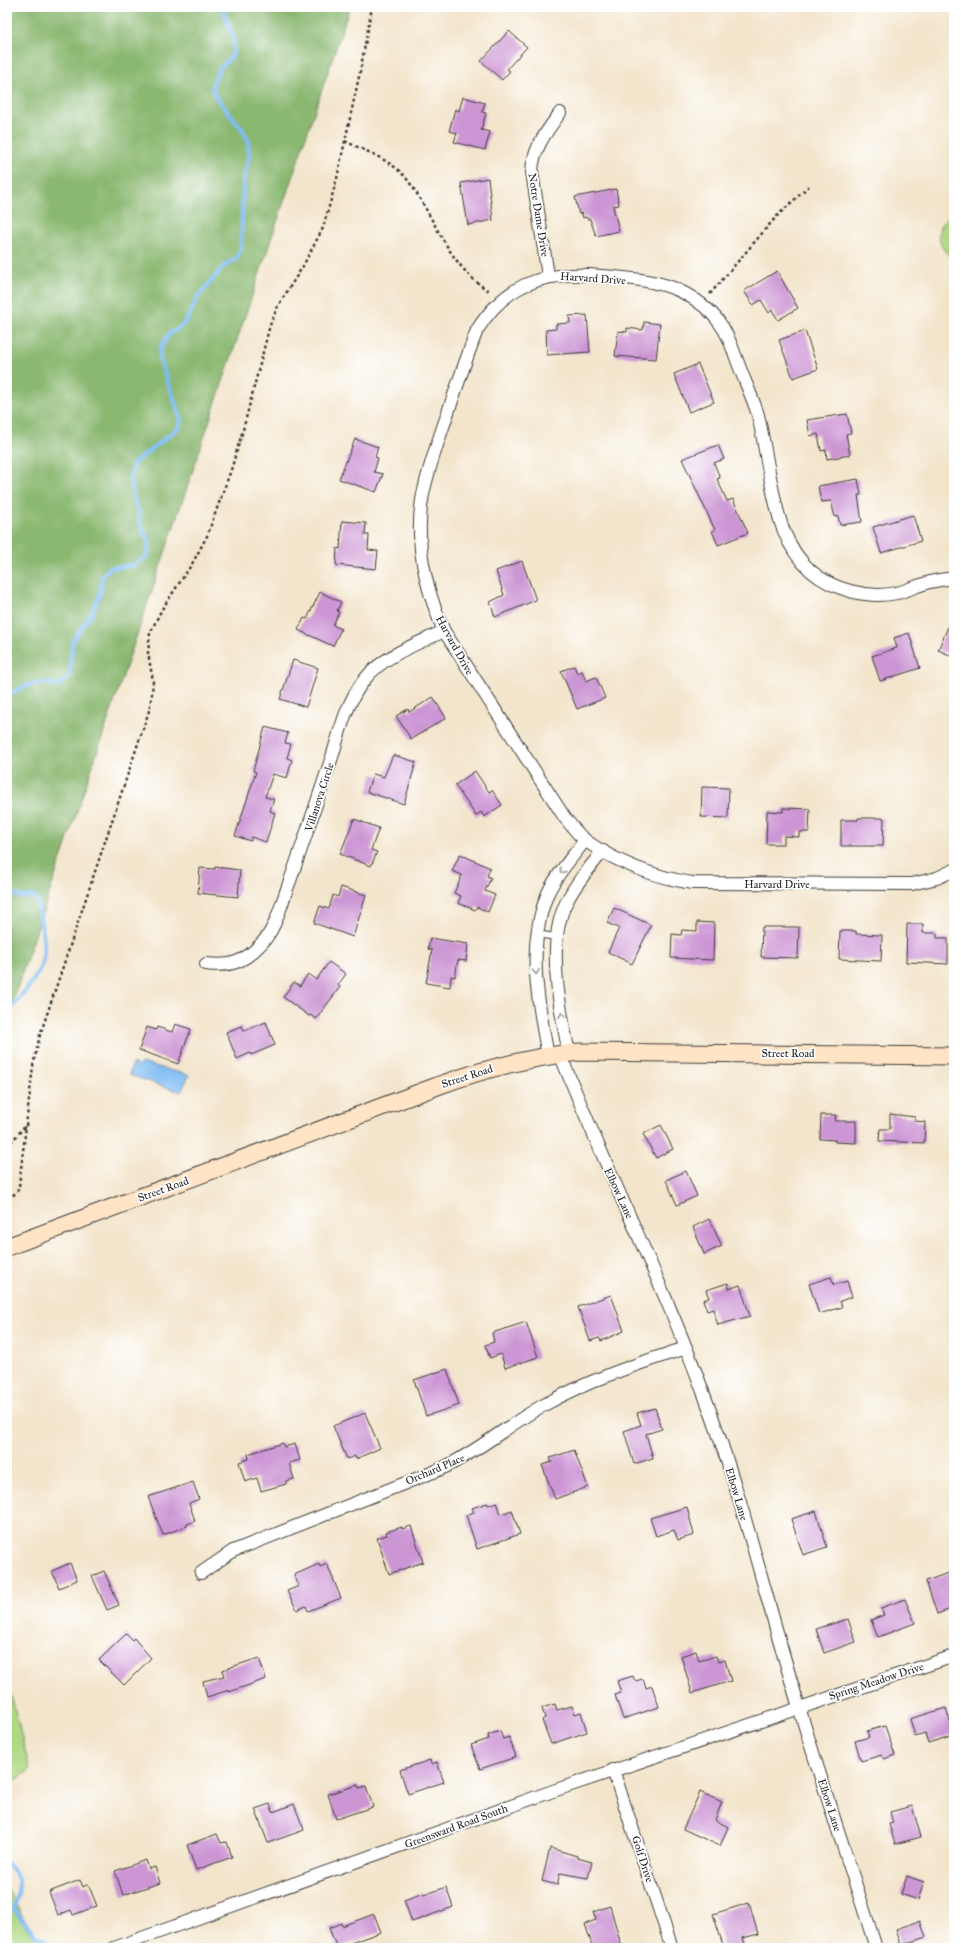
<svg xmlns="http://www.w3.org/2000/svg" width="961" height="1955" font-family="'IM FELL Great Primer',serif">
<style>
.green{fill:#aed883;stroke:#657a50}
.forest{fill:#8ab871;stroke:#536a46}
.water{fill:#7fbcf2;stroke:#4e6c87}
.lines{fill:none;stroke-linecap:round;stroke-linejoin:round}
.stream{stroke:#7fbcf2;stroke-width:4.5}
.building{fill:#cc95d4}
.service-casing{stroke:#3c3a36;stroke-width:8}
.minor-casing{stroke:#3c3a36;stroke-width:14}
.secondary-casing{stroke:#3c3a36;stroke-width:19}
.path{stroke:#3c3a36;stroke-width:2.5;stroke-dasharray:3 3;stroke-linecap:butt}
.service{stroke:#fff;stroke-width:6}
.minor{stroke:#fff;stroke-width:12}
.secondary{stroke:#ffe4c6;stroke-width:17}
.oneway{stroke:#999}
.labels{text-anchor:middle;stroke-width:3.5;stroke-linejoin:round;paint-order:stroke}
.street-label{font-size:11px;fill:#1c1c1c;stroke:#fff}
</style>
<rect width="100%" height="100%" fill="#fff"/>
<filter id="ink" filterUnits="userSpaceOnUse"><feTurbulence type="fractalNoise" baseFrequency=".025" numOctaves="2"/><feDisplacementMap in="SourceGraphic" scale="8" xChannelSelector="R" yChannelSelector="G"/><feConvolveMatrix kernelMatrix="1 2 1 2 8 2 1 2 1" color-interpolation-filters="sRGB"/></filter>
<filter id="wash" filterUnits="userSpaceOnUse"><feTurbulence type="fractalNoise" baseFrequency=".012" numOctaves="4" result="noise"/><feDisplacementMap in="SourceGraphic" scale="16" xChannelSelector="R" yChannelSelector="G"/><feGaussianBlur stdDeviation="0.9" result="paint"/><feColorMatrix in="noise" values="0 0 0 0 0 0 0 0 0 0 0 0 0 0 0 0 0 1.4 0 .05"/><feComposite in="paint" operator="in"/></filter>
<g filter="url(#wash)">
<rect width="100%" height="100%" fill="#f3e5cc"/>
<g class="green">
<path d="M954 215V258C936 250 932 221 954 215Z"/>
<polygon points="7,1679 30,1770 7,1786"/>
<polygon points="7,1889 41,1948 7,1948"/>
</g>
<polygon class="forest" points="7,7 350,7 7,1018"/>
<polygon class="water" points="133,1063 138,1066 142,1063 189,1075 181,1092 129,1075"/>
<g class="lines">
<g class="stream">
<path d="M7 696C23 686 40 678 57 686L69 677 73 640 92 613 100 594 102 576 110 568 134 565 147 556 149 542 139 522V514L134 500 130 478 134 463 178 428 181 420 160 360V349L169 334 178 329 186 321 197 298 224 266 236 259 241 248 243 181 249 157 248 140 242 129 215 96 212 86 219 69 233 55 234 39 222 7"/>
<path d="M7 892 22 897 33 896 37 901C40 920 46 941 43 959 40 977 18 999 7 1013"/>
<path d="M7 1864C26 1883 18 1887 14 1909L35 1935 45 1940 52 1948"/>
</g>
</g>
<g id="blocks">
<g class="building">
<polygon points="509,31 527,47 507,69 510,71 502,80 481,61"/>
<polygon points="463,97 485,103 482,112 486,113 481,130 490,132 485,150 454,142 457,133 449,131 455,109 459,111"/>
<polygon points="488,178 493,220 468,225 461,183"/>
<polygon points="616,189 619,205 613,206 619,231 596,236 590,219 587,219 586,217 583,218 582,213 579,214 575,197"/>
<polygon points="777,271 798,308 778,320 772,310 769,313 761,300 753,305 744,291"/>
<polygon points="587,315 590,352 547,355 546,330 556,329 556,324 570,323 569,316"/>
<polygon points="644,322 660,324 656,359 615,356 618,331 627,332 627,328 643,330"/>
<polygon points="805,331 818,369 793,378 779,340"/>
<polygon points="698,364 714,402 689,412 674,374"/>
<polygon points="847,414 851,433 846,434 850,455 827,459 826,450 821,451 818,434 810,436 807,420"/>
<polygon points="355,439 378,447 375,457 378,458 374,472 383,474 376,492 339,479"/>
<polygon points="718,445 724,459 714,463 720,478 717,479 727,501 733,499 748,533 718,545 712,531 715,530 682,459"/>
<polygon points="858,479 861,495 858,495 862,522 840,525 838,516 835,517 831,501 821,502 818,486"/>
<polygon points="913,515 921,541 881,553 873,527"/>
<polygon points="342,521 366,523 365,535 369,535 368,550 378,551 376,569 336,565 337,548 340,549"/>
<polygon points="522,561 536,600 495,617 490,602 504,595 496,571"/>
<polygon points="320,592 341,602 337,611 339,612 333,625 341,629 333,646 298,630 304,618 307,619"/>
<polygon points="954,613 954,657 938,650"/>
<polygon points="909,633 920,668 880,681 872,656 897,648 894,638"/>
<polygon points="293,660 318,668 306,707 280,699"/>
<polygon points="574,666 577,673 582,671 586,681 596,677 605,698 577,709 561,671"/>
<polygon points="433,697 446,718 411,739 396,716 408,709 409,712"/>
<polygon points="265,727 288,733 285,743 291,744 287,758 292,760 287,778 273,774 265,797 274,799 270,811 275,813 266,842 251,837 251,841 235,836 256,772 253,771"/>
<polygon points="393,755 416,762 404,804 367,792 373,774 384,777"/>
<polygon points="475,771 489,792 492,790 502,805 484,817 481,812 476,816 455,785"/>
<polygon points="702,787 729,788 728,818 701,817"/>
<polygon points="783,808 810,809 809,832 799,832 799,837 784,836 784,844 766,844 767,811 783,812"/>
<polygon points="858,818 884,818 883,846 841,846 841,820 858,820"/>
<polygon points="354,819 379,828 371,850 377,852 371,866 340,854"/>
<polygon points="460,854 490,868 487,876 491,878 485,891 495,895 488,912 477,907 475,910 458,903 461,896 454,893 462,875 452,871"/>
<polygon points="215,867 240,870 238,897 198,893 200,868 215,869"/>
<polygon points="341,887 366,895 353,937 314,923 320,906 329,909 333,895 338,897"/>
<polygon points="614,908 651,925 632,964 608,952 619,928 607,923"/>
<polygon points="697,922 714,923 713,960 671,958 672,934 681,935 682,930 697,931"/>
<polygon points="907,924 923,924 923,933 937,933 937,938 948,938 948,964 906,962"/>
<polygon points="762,927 799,927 798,958 761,957"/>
<polygon points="840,931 856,931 856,934 882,935 881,961 839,959"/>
<polygon points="430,938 468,944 466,961 458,960 455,977 451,976 450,987 426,983 432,950 428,949"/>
<polygon points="329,962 346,974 338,985 340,987 316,1019 310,1015 309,1016 283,997 294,982 300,986 308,974 316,980"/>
<polygon points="266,1022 275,1045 251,1055 250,1053 237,1059 226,1032 242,1026 244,1031"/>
<polygon points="175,1024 191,1029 178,1064 139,1050 147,1027 156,1030 157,1027 172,1032"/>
<polygon points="890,1114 915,1117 915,1121 925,1122 924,1143 879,1141 880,1129 890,1129"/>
<polygon points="821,1115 836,1115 835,1121 856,1121 856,1143 835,1142 835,1140 820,1139"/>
<polygon points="661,1125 673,1149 656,1158 643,1134"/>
<polygon points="686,1171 697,1196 677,1205 666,1180"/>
<polygon points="709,1219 722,1246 704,1254 693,1227"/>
<polygon points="831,1277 834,1285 847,1281 852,1297 840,1301 842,1307 819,1314 809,1284"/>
<polygon points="728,1283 729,1289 740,1285 750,1316 718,1325 713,1309 707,1311 703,1300 709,1298 706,1290"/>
<polygon points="611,1295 624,1331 601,1341 599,1338 590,1341 578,1307"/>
<polygon points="526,1322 538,1357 505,1368 501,1354 490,1358 485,1345 494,1342 492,1333"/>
<polygon points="447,1369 459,1405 426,1416 414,1380"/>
<polygon points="655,1408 662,1429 646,1434 653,1458 634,1464 624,1431 641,1425 637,1413"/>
<polygon points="365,1413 380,1448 356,1459 355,1456 347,1459 333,1426"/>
<polygon points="283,1443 284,1447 295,1444 300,1460 289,1463 294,1479 286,1481 286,1484 261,1491 257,1478 245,1482 239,1462 249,1459 248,1454"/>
<polygon points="574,1450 588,1487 555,1499 542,1465 552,1462 550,1458"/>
<polygon points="193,1482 199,1499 189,1503 195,1521 187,1524 187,1526 163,1535 148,1497"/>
<polygon points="497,1502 501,1514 512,1510 520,1534 477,1549 466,1515 474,1512 472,1508 487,1503 488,1505"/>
<polygon points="687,1507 694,1535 678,1540 674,1530 656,1536 650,1518"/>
<polygon points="816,1511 827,1547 803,1555 791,1519"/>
<polygon points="411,1526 423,1562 389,1574 377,1538 387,1535 386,1532 402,1527 402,1529"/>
<polygon points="70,1563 77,1580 59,1588 52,1571"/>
<polygon points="319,1564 320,1567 327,1564 341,1598 308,1611 306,1606 297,1610 287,1591 299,1586 294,1575"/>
<polygon points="104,1571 119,1605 107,1610 92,1576"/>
<polygon points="954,1571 954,1608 937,1614 926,1581"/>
<polygon points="905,1599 915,1623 878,1637 871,1620 884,1615 881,1608"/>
<polygon points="848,1619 856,1642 824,1653 816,1629"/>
<polygon points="126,1634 132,1640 134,1638 151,1658 124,1685 99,1660"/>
<polygon points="696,1651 699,1661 716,1656 718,1662 725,1660 731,1681 692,1693 681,1656"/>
<polygon points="259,1658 266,1679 229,1692 229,1690 207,1697 203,1681 224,1676 222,1670"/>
<polygon points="633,1676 635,1681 643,1679 646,1688 652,1686 659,1707 623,1719 615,1695 621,1693 617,1681"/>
<polygon points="555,1704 557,1710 572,1706 575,1714 581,1712 587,1732 551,1744 542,1720 545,1718 542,1708"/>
<polygon points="946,1708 954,1735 928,1743 925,1733 915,1736 910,1719"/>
<polygon points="885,1726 895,1755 884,1759 882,1755 861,1761 855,1741 869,1737 867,1731"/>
<polygon points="500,1731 503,1739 509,1737 516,1757 480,1769 471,1745 489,1739 488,1735"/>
<polygon points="430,1760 431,1764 437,1762 444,1782 408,1794 400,1770"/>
<polygon points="358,1785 359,1788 366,1786 373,1807 336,1819 328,1794"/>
<polygon points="700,1792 722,1802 715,1820 728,1827 720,1846 683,1829"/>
<polygon points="270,1804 273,1812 294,1804 304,1830 268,1843 255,1809"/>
<polygon points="912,1806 921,1837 895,1844 889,1824 893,1823 890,1812"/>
<polygon points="217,1834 221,1843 227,1842 232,1857 196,1870 187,1845"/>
<polygon points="550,1848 577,1856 577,1858 592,1862 588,1878 560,1873 557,1885 542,1881"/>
<polygon points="146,1860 149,1869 155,1867 160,1883 123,1895 115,1871"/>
<polygon points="907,1876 924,1882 918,1900 901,1894"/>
<polygon points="80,1880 83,1887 88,1884 97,1906 73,1915 71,1910 58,1915 49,1892"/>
<polygon points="446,1887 453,1907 412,1922 404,1900 423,1893 424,1895"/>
<polygon points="749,1903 758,1934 743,1938 745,1944 724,1948 713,1914"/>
<polygon points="610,1906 622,1948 593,1948 585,1924 596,1920 593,1912"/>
<polygon points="374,1914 381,1932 337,1948 329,1928 341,1923 342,1926"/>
<polygon points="920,1921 926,1937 901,1945 896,1929"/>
</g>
</g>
</g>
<g filter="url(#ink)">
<use href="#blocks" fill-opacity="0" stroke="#3c3a36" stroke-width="1"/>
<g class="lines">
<defs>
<polyline id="service" points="536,934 556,937"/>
<g id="minor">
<path d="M548 276 532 172C533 148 547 131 560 113"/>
<path d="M954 578C946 579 938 580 930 582 919 585 908 590 897 593 868 599 833 590 811 571 783 546 777 512 770 477 766 457 763 436 758 415 753 398 744 380 738 363 733 350 729 336 721 325 712 311 699 301 684 293 659 279 617 277 589 275 539 272 504 287 477 330 465 362 454 395 443 427 435 451 426 476 422 500 415 544 426 590 444 631L565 818C572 826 578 835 586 841 618 863 654 877 692 883L912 884 937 878 954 870"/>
<path d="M206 964C229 967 243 963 260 945 275 931 280 908 287 889 303 845 317 801 332 757 340 731 347 701 365 679 383 656 417 644 444 631"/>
<path d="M569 1053C560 1010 546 944 566 903 575 884 590 867 603 851"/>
<path d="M560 1054C606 1170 662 1280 705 1397 743 1498 767 1604 799 1707 823 1788 851 1868 876 1948"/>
<path d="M548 1056C538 1002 526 945 548 893 557 873 573 857 585 840"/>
<path d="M201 1573 233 1551 441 1469C477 1452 507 1426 542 1406 587 1381 636 1364 686 1348"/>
<polyline points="613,1770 672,1948"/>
<polyline points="114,1948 553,1791 954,1656"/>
</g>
<path id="secondary" d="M7 1247 440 1085C486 1068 531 1057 580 1052L954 1056"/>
</defs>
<use href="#service" class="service-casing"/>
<use href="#minor" class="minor-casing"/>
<use href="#secondary" class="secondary-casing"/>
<g class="path">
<path d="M345 141C367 152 395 161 409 182 436 219 449 268 491 292"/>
<polyline points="710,294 776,217 809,186"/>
<polyline points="7,1147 27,1124"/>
<polyline points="7,1195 12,1196 17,1192 19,1186 33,1066 40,1035 149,711 152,694 153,681 148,653 150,633 162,609 192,564 207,536 231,470 243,430 270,325 278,306 303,266 323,228 337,178 360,72 372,7"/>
</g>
<use href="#service" class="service"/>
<use href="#minor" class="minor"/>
<use href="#secondary" class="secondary"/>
</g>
<defs><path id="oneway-chevron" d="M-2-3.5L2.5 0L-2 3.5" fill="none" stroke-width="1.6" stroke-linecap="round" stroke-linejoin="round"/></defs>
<g class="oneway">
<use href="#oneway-chevron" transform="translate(562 871) rotate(126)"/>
<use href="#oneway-chevron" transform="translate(536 972) rotate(84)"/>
<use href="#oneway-chevron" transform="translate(562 1015) rotate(-99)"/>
</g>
</g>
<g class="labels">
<g class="street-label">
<text transform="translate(539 215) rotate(81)" y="4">Notre Dame Drive</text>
<text transform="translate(593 278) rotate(4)" y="4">Harvard Drive</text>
<text transform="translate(455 645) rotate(61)" y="4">Harvard Drive</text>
<text transform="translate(319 797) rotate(-72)" y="4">Villanova Circle</text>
<text x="777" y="888">Harvard Drive</text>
<text x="788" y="1057">Street Road</text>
<text transform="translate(467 1076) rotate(-18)" y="4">Street Road</text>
<text transform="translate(163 1189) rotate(-20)" y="4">Street Road</text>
<text transform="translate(619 1193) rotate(65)" y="4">Elbow Lane</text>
<text transform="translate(435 1469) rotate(-23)" y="4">Orchard Place</text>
<text transform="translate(737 1494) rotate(73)" y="4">Elbow Lane</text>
<text transform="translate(876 1681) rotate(-18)" y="4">Spring Meadow Drive</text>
<text transform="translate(830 1805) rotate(72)" y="4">Elbow Lane</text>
<text transform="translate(456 1826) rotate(-20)" y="4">Greensward Road South</text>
<text transform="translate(643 1859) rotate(72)" y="4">Golf Drive</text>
</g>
</g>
<rect width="961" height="1955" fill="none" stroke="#fff" stroke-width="24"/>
</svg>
